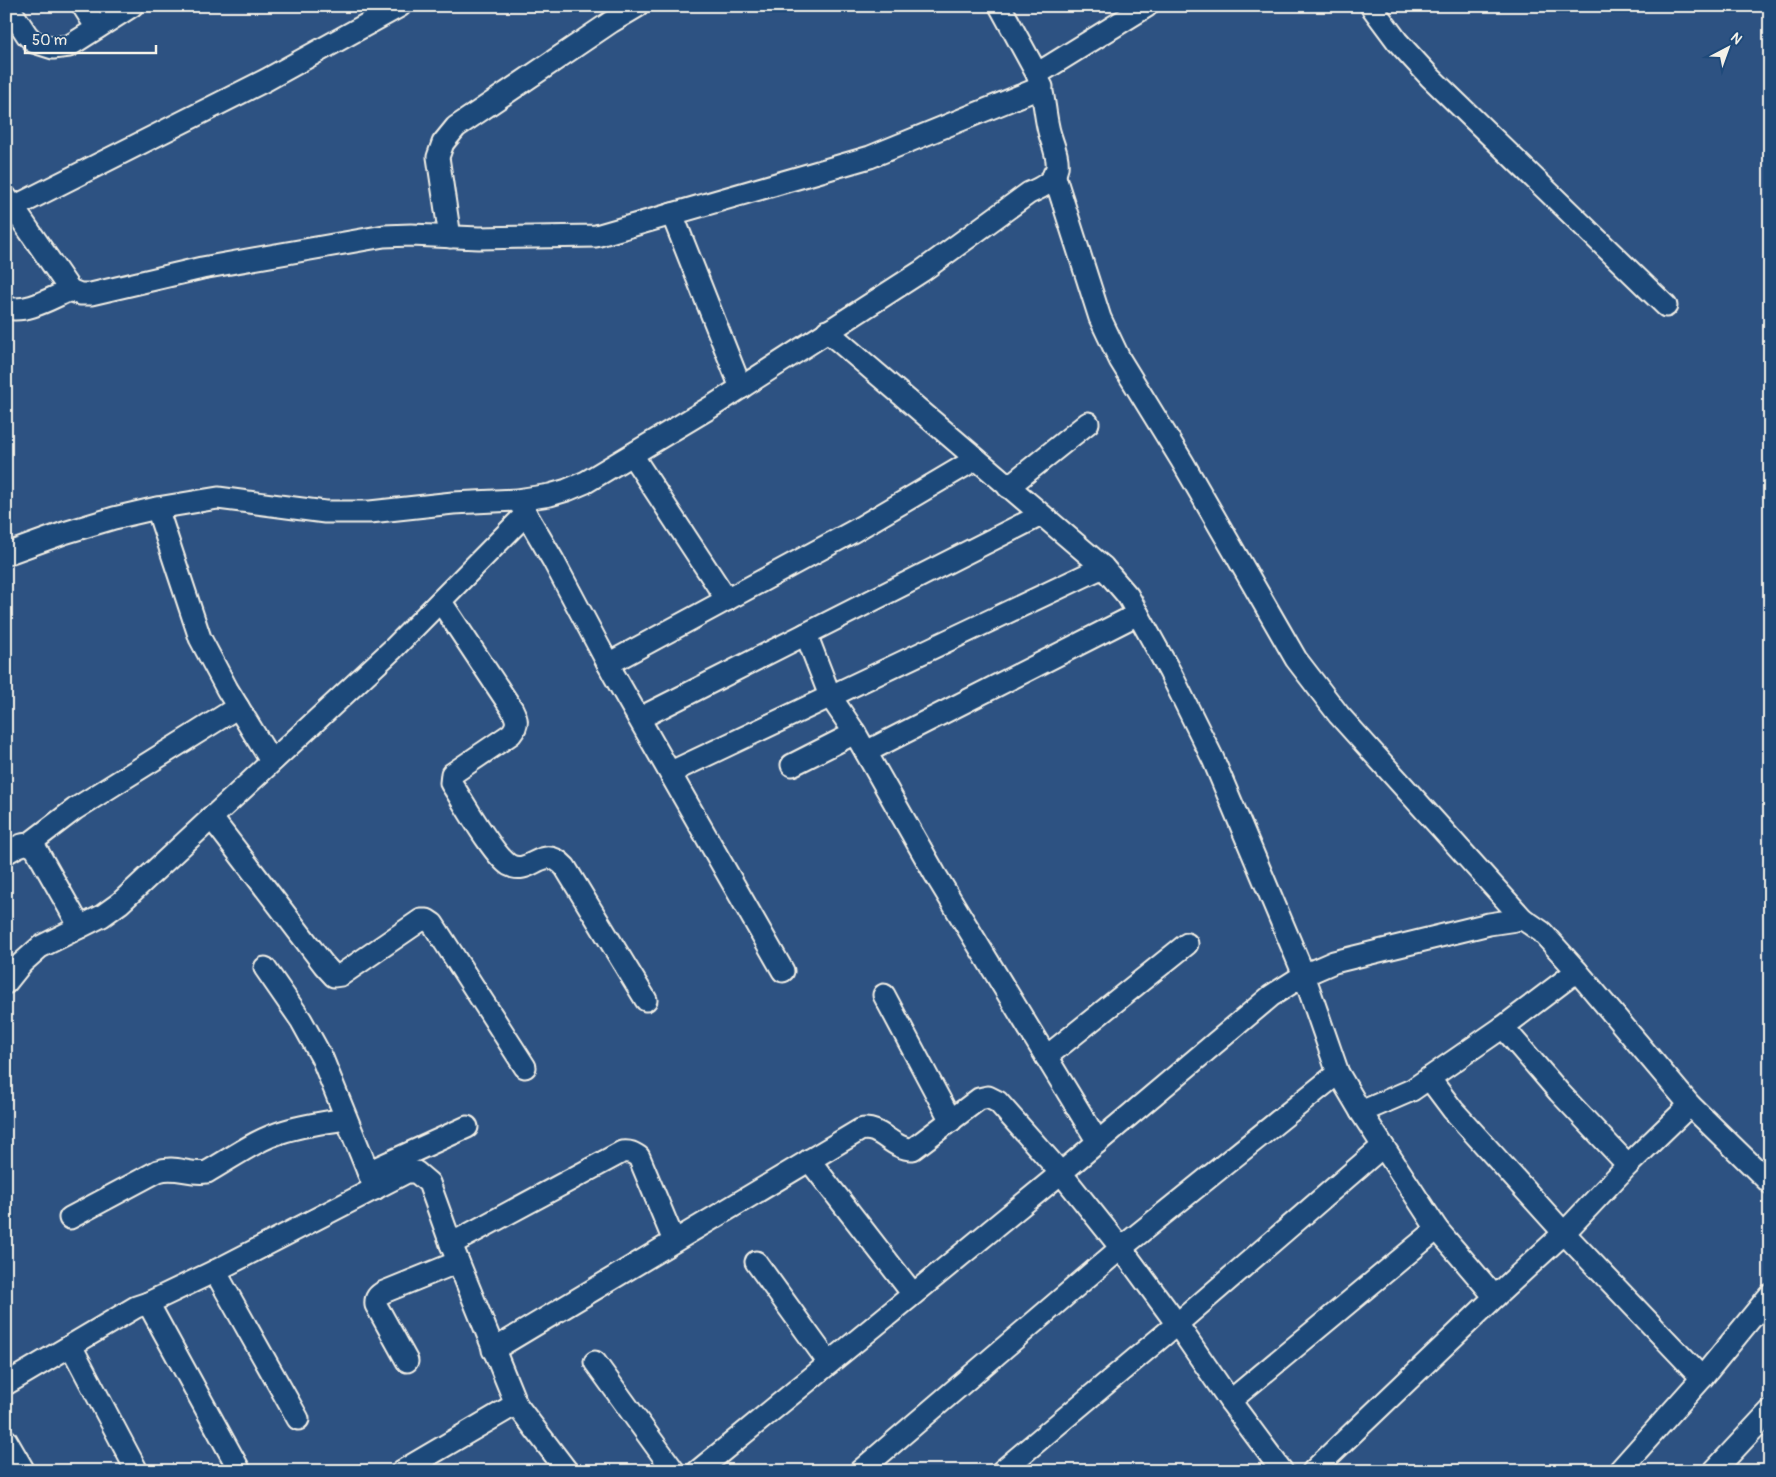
<svg xmlns="http://www.w3.org/2000/svg" width="1776" height="1477" font-family="Pangolin,sans-serif">
<style>
.lines{fill:none;stroke-linecap:round;stroke-linejoin:round}
.minor-casing{stroke:#f4f1e8;stroke-width:25}
.minor{stroke:#1f4a7a;stroke-width:21}
</style>
<rect width="100%" height="100%" fill="#2d5282"/>
<filter id="ink" filterUnits="userSpaceOnUse"><feTurbulence type="fractalNoise" baseFrequency=".02" numOctaves="2"/><feDisplacementMap in="SourceGraphic" scale="10" xChannelSelector="R" yChannelSelector="G"/><feConvolveMatrix kernelMatrix="1 2 1 2 8 2 1 2 1" color-interpolation-filters="sRGB"/></filter>
<g filter="url(#ink)">
<g class="lines">
<defs>
<g id="minor">
<polyline points="8,6 27,35 34,42 53,48 69,46 132,6"/>
<polyline points="83,6 97,28"/>
<polyline points="1000,6 1037,74 1147,6"/>
<polyline points="1371,6 1397,41 1430,77 1666,306"/>
<polyline points="1054,174 1100,318 1120,360 1182,461 1296,659 1339,715 1523,919"/>
<polyline points="6,197 70,290 80,294 91,294 202,268 384,236 411,235 479,238 596,236 870,157 1042,87"/>
<polyline points="14,207 266,80 400,6"/>
<polyline points="672,214 741,388"/>
<polyline points="450,237 438,157 443,143 456,127 611,22 638,6"/>
<path d="M6 308C28 313 51 298 70 290"/>
<polyline points="827,331 1103,567 1128,596 1170,672 1213,759 1304,975 1338,1073 1361,1112"/>
<polyline points="632,455 727,600"/>
<polyline points="1008,487 1088,423"/>
<polyline points="519,502 553,560 614,675 783,971"/>
<polyline points="157,508 200,638 227,689 271,761"/>
<path d="M6 554 64 533 114 518 157 508 218 498 325 512H370L453 503 517 500 550 495 567 490 586 482 711 407 922 271 1029 193C1041 188 1054 182 1057 168 1059 155 1050 139 1048 127 1044 109 1044 91 1037 74"/>
<path d="M441 602 512 709C517 719 519 724 511 734L452 774 451 783C463 801 493 855 509 865 531 877 542 842 565 867L646 1000"/>
<polyline points="806,634 830,696 855,733 935,874 1098,1142"/>
<polyline points="608,664 854,531 976,459"/>
<polyline points="640,718 1041,515"/>
<polyline points="866,752 1138,614"/>
<polyline points="792,765 855,733"/>
<polyline points="671,772 1103,567"/>
<polyline points="211,817 324,965 334,976 341,975 421,920 427,920 433,924 525,1067"/>
<polyline points="29,844 75,809 238,707"/>
<path d="M6 853C17 847 26 839 36 849L80 927"/>
<polyline points="265,968 301,1020 322,1058 375,1189"/>
<polyline points="6,983 22,963 40,947 102,916 120,903 393,649 526,514"/>
<polyline points="884,995 951,1121"/>
<polyline points="1503,1027 1559,1092 1628,1165"/>
<polyline points="1046,1057 1187,944"/>
<polyline points="1429,1078 1453,1110 1564,1233 1702,1378"/>
<polyline points="809,1160 913,1294"/>
<polyline points="368,1172 467,1127"/>
<path d="M70 1218 158 1171C175 1165 189 1175 207 1172 232 1158 257 1139 285 1131 305 1125 326 1122 346 1119"/>
<path d="M451 1244 622 1152C630 1151 633 1153 639 1157L674 1241"/>
<polyline points="756,1262 829,1363"/>
<polyline points="215,1271 298,1419"/>
<polyline points="1495,1297 1437,1229 1361,1112 1412,1090 1503,1027 1577,971"/>
<polyline points="148,1303 240,1471"/>
<polyline points="71,1346 137,1471"/>
<path d="M493 1350 860 1130C880 1124 892 1150 913 1149L979 1099 988 1097 998 1102 1061 1173 1121 1248 1177 1324 1230 1401 1282 1471"/>
<path d="M407 1361 376 1305C375 1298 378 1295 384 1292L458 1262"/>
<polyline points="595,1362 674,1471"/>
<polyline points="6,1384 136,1307 148,1303 215,1271 407,1172 416,1172 429,1183 451,1244 516,1404 567,1471"/>
<polyline points="1230,1401 1437,1229"/>
<polyline points="6,1440 24,1471"/>
<polyline points="402,1471 516,1404"/>
<polyline points="698,1471 1061,1173 1271,996 1304,975 1334,962 1489,924 1523,919 1542,932 1577,971 1690,1105 1770,1183"/>
<polyline points="860,1471 1121,1248 1338,1073"/>
<polyline points="1002,1471 1177,1324 1383,1146"/>
<polyline points="1313,1471 1495,1297 1564,1233 1628,1165 1690,1105"/>
<polyline points="1619,1471 1702,1378 1770,1295"/>
<polyline points="1714,1471 1770,1411"/>
</g>
</defs>
<use href="#minor" class="minor-casing"/>
<use href="#minor" class="minor"/>
</g>
</g>
<rect width="1776" height="1477" fill="none" stroke="#1f4a7a" stroke-width="25"/>
<rect x="12" y="12" width="1751" height="1452" fill="none" stroke="#f4f1e8" stroke-width="2" filter="url(#ink)"/>
<g transform="translate(1728 48) rotate(41)" stroke="#1f4a7a" stroke-width="4" paint-order="stroke">
<path d="M0-4L9 19L0 12L-9 19Z" fill="#f4f1e8"/>
<text y="-8" font-size="14" font-weight="bold" text-anchor="middle" fill="#f4f1e8">N</text>
</g>
<path d="M25 45v8h131v-8" fill="none" stroke="#f4f1e8" stroke-width="2.5"/>
<text x="32" y="45" font-size="15" fill="#f4f1e8" stroke="#1f4a7a" stroke-width="4" paint-order="stroke">50 m</text>
</svg>
